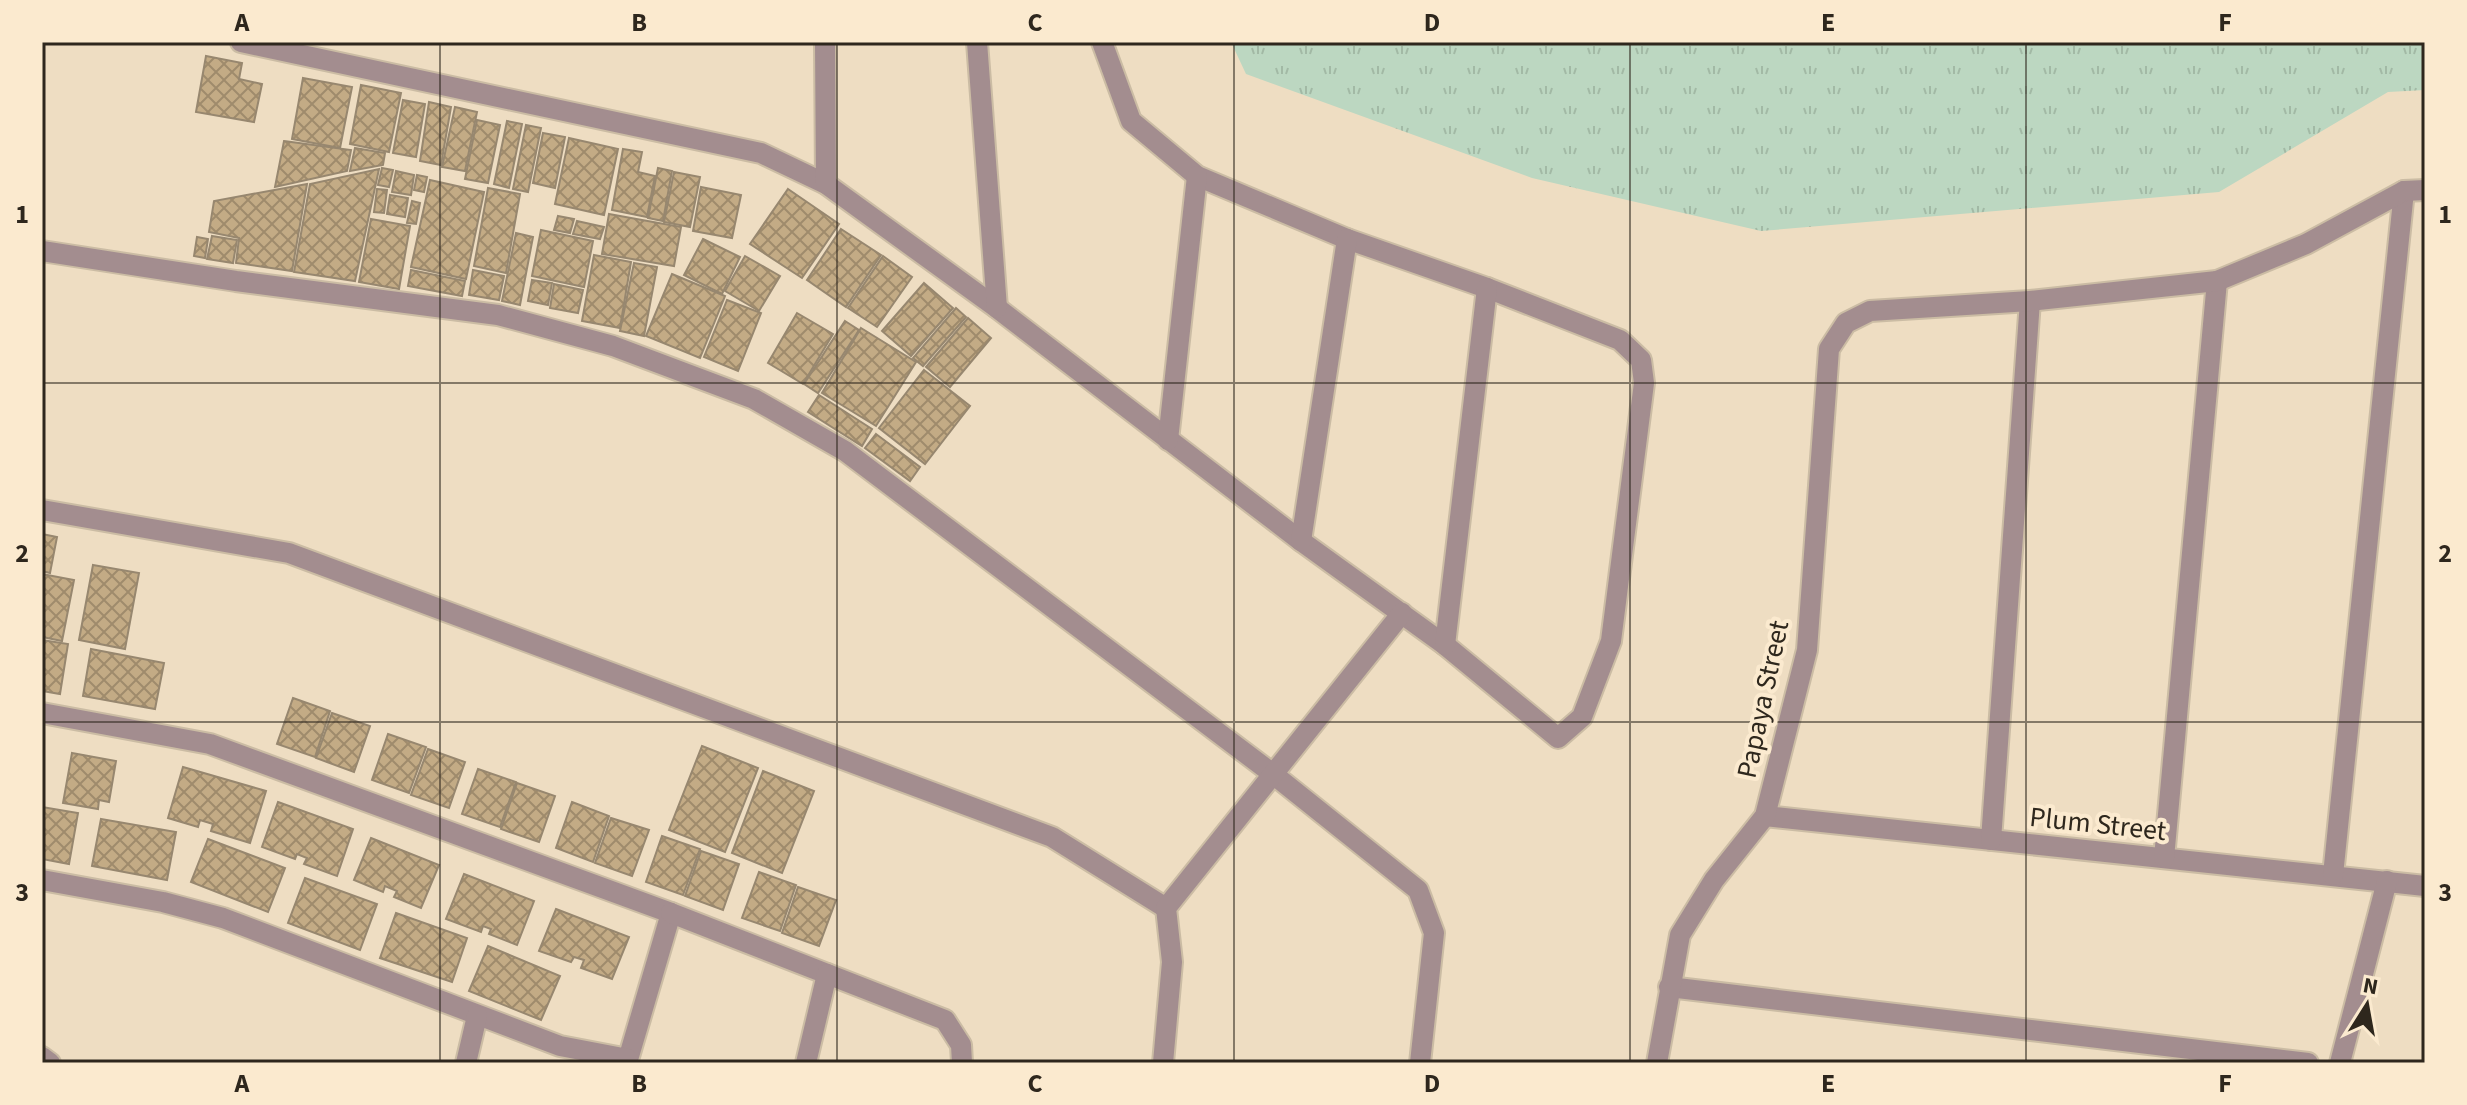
<svg xmlns="http://www.w3.org/2000/svg" width="2467" height="1105" font-family="'Source Sans 3',sans-serif">
<style>
.grass{fill:url(#grass-tufts)}
.building{fill:url(#building-cross-hatch);stroke:#97876f;stroke-width:2}
.lines{fill:none;stroke-linecap:round;stroke-linejoin:round}
.minor-casing{stroke:#cbbca4;stroke-width:24}
.minor{stroke:#a38d8f;stroke-width:20}
.grid{fill:none;stroke:#2e271d;stroke-width:2;stroke-opacity:0.55}
.labels{text-anchor:middle;stroke-width:8;stroke-linejoin:round;paint-order:stroke}
.street-label{font-size:28px;fill:#2e271d;stroke:#fbeacf}
.neatline{fill:none;stroke:#2e271d;stroke-width:3}
.grid-label{font-size:26px;text-anchor:middle;font-weight:bold;fill:#2e271d}
</style>
<defs>
<pattern id="grass-tufts" width="24" height="20" patternUnits="userSpaceOnUse" patternTransform="scale(2)"><rect width="24" height="20" fill="#bcd7c1"/><path d="M3 7l-1-3M5 7V3M7 7l1-3M15 17l-1-3M17 17v-4M19 17l1-3" fill="none" stroke="#a2b9a5"/></pattern>
<pattern id="building-cross-hatch" width="8" height="8" patternUnits="userSpaceOnUse" patternTransform="scale(2)"><rect width="8" height="8" fill="#c3ab85"/><path d="M0 0l8 8M0 8l8-8" fill="none" stroke="#9f8b6c"/></pattern>
</defs>
<rect width="100%" height="100%" fill="#eeddc2"/>
<polygon class="grass" points="1231,42 2425,42 2425,90 2388,92 2219,192 1761,231 1532,178 1246,74"/>
<g class="building">
<polygon points="206,56 242,63 239,79 262,84 254,122 196,112"/>
<polygon points="303,78 352,87 340,148 292,139"/>
<polygon points="361,85 401,93 389,152 350,144"/>
<polygon points="403,100 425,104 416,157 393,153"/>
<polygon points="429,102 451,107 441,165 420,161"/>
<polygon points="455,107 477,112 465,171 442,167"/>
<polygon points="477,120 500,125 488,183 465,179"/>
<polygon points="507,121 522,124 509,188 494,184"/>
<polygon points="526,125 541,128 528,192 513,189"/>
<polygon points="543,133 565,137 555,188 533,183"/>
<polygon points="569,138 618,149 604,215 555,204"/>
<polygon points="284,141 351,150 347,171 275,187"/>
<polygon points="355,148 385,153 383,165 350,171"/>
<polygon points="623,149 642,152 638,172 655,176 647,217 612,210"/>
<polygon points="382,168 393,170 389,187 378,185"/>
<polygon points="658,168 672,171 663,221 648,218"/>
<polygon points="379,169 355,281 294,272 310,184"/>
<polygon points="396,171 414,175 411,195 392,192"/>
<polygon points="674,172 700,177 690,227 664,222"/>
<polygon points="417,175 427,177 424,192 414,190"/>
<polygon points="430,180 484,192 466,279 411,267"/>
<polygon points="307,184 292,271 236,263 239,238 209,232 214,201"/>
<polygon points="701,187 741,195 732,238 693,231"/>
<polygon points="488,188 520,194 506,273 474,266"/>
<polygon points="377,189 387,190 384,213 374,212"/>
<polygon points="788,189 839,224 802,278 750,244"/>
<polygon points="390,195 408,198 405,217 387,214"/>
<polygon points="412,201 420,203 416,224 407,223"/>
<polygon points="609,214 681,227 674,266 602,254"/>
<polygon points="558,216 574,219 570,233 554,230"/>
<polygon points="371,219 410,226 399,289 359,282"/>
<polygon points="577,221 604,227 600,239 573,234"/>
<polygon points="841,229 881,255 846,307 807,280"/>
<polygon points="541,230 593,241 584,287 532,276"/>
<polygon points="516,233 533,237 520,305 502,301"/>
<polygon points="212,236 237,240 233,263 207,259"/>
<polygon points="197,237 208,239 205,258 194,256"/>
<polygon points="703,239 740,257 722,294 684,275"/>
<polygon points="594,255 631,262 620,328 582,321"/>
<polygon points="745,256 780,276 759,311 725,291"/>
<polygon points="883,256 912,277 877,327 848,308"/>
<polygon points="634,263 657,267 644,336 620,331"/>
<polygon points="411,270 465,281 462,296 408,286"/>
<polygon points="473,270 504,276 499,300 469,295"/>
<polygon points="672,274 725,296 700,358 646,336"/>
<polygon points="532,280 552,283 548,305 528,301"/>
<polygon points="924,283 953,308 911,356 882,331"/>
<polygon points="554,284 583,290 578,313 550,308"/>
<polygon points="727,300 761,313 738,371 704,357"/>
<polygon points="956,308 966,317 923,366 913,358"/>
<polygon points="797,313 833,334 803,384 768,363"/>
<polygon points="968,318 991,338 950,387 926,367"/>
<polygon points="845,321 859,330 818,393 804,384"/>
<polygon points="861,328 916,362 876,426 822,393"/>
<polygon points="924,370 970,406 925,464 879,428"/>
<polygon points="819,395 872,429 862,446 808,412"/>
<polygon points="876,434 920,467 910,481 865,448"/>
<polygon points="42,534 57,537 50,573 42,571"/>
<polygon points="93,565 139,573 125,649 79,640"/>
<polygon points="42,574 74,580 62,641 42,637"/>
<polygon points="42,640 68,644 60,694 42,691"/>
<polygon points="91,649 164,663 155,709 83,696"/>
<polygon points="293,698 330,711 315,757 277,744"/>
<polygon points="332,713 370,726 354,772 316,758"/>
<polygon points="388,734 426,747 409,793 372,780"/>
<polygon points="702,746 758,768 725,852 669,830"/>
<polygon points="428,749 465,762 449,808 411,795"/>
<polygon points="72,753 116,761 109,802 99,800 98,809 63,803"/>
<polygon points="183,767 266,791 250,843 211,831 213,824 200,820 198,827 168,818"/>
<polygon points="478,769 516,782 500,827 462,814"/>
<polygon points="763,771 814,791 782,873 732,853"/>
<polygon points="517,783 555,796 539,842 501,829"/>
<polygon points="278,802 353,829 337,876 304,864 307,858 297,854 295,859 262,847"/>
<polygon points="572,802 609,816 593,862 556,848"/>
<polygon points="42,807 78,813 69,864 42,859"/>
<polygon points="611,818 649,830 632,876 595,863"/>
<polygon points="101,819 176,832 167,880 92,866"/>
<polygon points="662,836 700,849 683,895 646,882"/>
<polygon points="371,838 439,865 421,908 394,897 397,891 385,886 383,892 354,880"/>
<polygon points="208,839 285,868 268,912 191,882"/>
<polygon points="701,851 739,864 723,910 685,896"/>
<polygon points="759,872 796,885 780,931 742,918"/>
<polygon points="464,874 534,901 517,945 489,934 491,929 483,926 481,932 446,919"/>
<polygon points="305,878 377,904 360,950 288,923"/>
<polygon points="798,887 836,900 819,946 782,933"/>
<polygon points="556,909 629,937 612,979 581,968 584,960 574,957 571,962 539,951"/>
<polygon points="396,913 467,938 452,982 380,958"/>
<polygon points="488,946 560,976 541,1020 469,991"/>
</g>
<g class="lines">
<defs>
<g id="minor">
<polyline points="241,42 761,153 826,184 997,308 1301,541 1445,645 1558,738 1582,717 1611,641 1644,383 1641,360 1620,340 1487,288 1347,239 1197,176 1131,121 1102,42"/>
<polyline points="825,42 826,184"/>
<polyline points="977,42 997,308"/>
<polyline points="42,251 236,281 498,315 613,346 754,399 845,451 1273,774 1418,890 1434,933 1420,1063"/>
<polyline points="1168,440 1197,176"/>
<polyline points="42,510 289,553 1052,837 1166,908"/>
<polyline points="1301,541 1347,239"/>
<polyline points="1445,645 1487,288"/>
<polyline points="42,713 210,744 671,913 627,1063"/>
<polyline points="1765,816 2425,886"/>
<polyline points="1991,840 2030,301"/>
<polyline points="2164,858 2217,281"/>
<polyline points="2333,875 2404,191"/>
<polyline points="42,880 163,902 223,918 560,1046 628,1059"/>
<polyline points="671,913 945,1020 961,1045 962,1063"/>
<polyline points="1669,987 2308,1063"/>
<polyline points="42,1057 50,1063"/>
<polyline points="466,1063 477,1016"/>
<polyline points="806,1063 827,974"/>
<polyline points="1163,1063 1172,962 1166,908 1402,613"/>
<polyline points="1657,1063 1680,935 1714,880 1765,816 1807,650 1829,349 1846,323 1870,311 2030,301 2217,281 2306,244 2404,191 2425,190"/>
<polyline points="2340,1063 2387,881"/>
</g>
</defs>
<use href="#minor" class="minor-casing"/>
<use href="#minor" class="minor"/>
</g>
<path class="grid" d="M440 42V1063M837 42V1063M1234 42V1063M1630 42V1063M2026 42V1063M42 383H2425M42 722H2425"/>
<g class="labels">
<g class="street-label">
<text transform="translate(1762 699) rotate(-78)" y="10">Papaya Street</text>
<text transform="translate(2098 823) rotate(6)" y="10">Plum Street</text>
</g>
</g>
<rect width="2467" height="1105" fill="none" stroke="#fbeacf" stroke-width="88"/>
<g transform="translate(2367 1005) rotate(11)" stroke="#fbeacf" stroke-width="6" paint-order="stroke">
<path d="M0-6L14 30L0 20L-14 30Z" fill="#2e271d"/>
<text y="-12" font-size="22" font-weight="bold" text-anchor="middle" fill="#2e271d">N</text>
</g>
<rect x="44" y="44" width="2379" height="1017" class="neatline"/>
<g class="grid-label">
<text x="242" y="31">A</text>
<text x="639" y="31">B</text>
<text x="1035" y="31">C</text>
<text x="1432" y="31">D</text>
<text x="1828" y="31">E</text>
<text x="2225" y="31">F</text>
<text x="22" y="223">1</text>
<text x="2445" y="223">1</text>
<text x="22" y="562">2</text>
<text x="2445" y="562">2</text>
<text x="22" y="901">3</text>
<text x="2445" y="901">3</text>
<text x="242" y="1092">A</text>
<text x="639" y="1092">B</text>
<text x="1035" y="1092">C</text>
<text x="1432" y="1092">D</text>
<text x="1828" y="1092">E</text>
<text x="2225" y="1092">F</text>
</g>
</svg>
